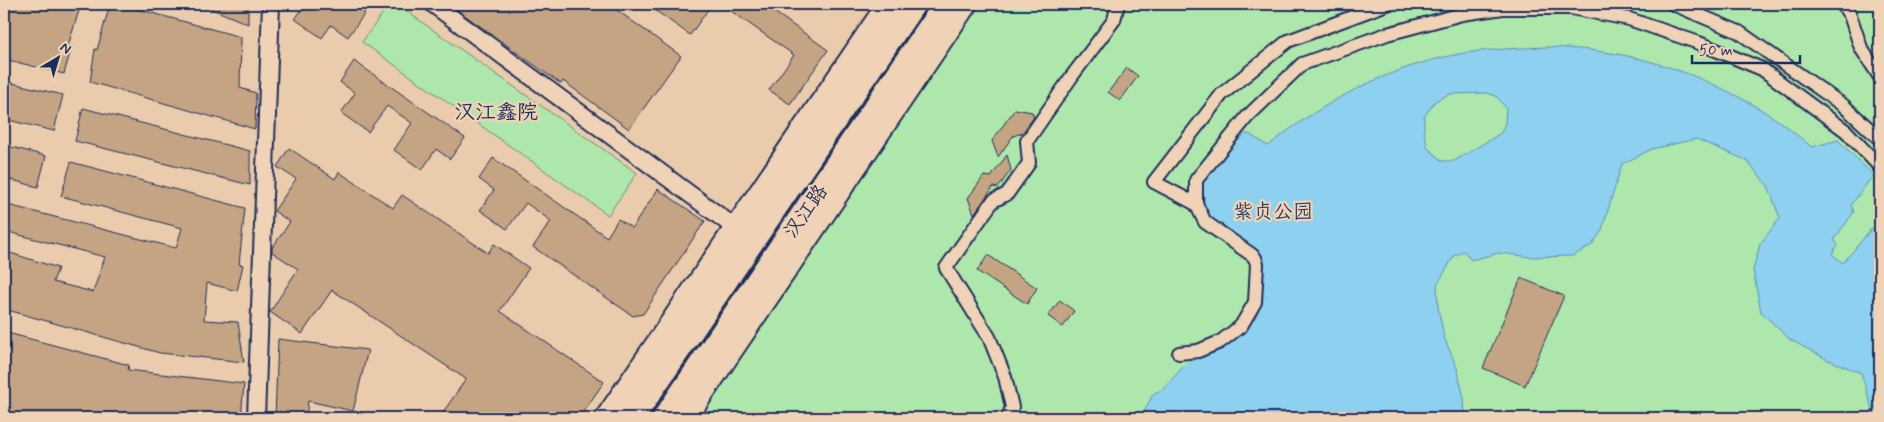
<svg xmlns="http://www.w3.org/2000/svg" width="1884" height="422" font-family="Mynerve,'LXGW WenKai TC',sans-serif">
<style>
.green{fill:#aee7ab;stroke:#648b84}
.water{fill:#8dd0ef;stroke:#5f90b5;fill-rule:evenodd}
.building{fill:#c4a482;stroke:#1b2f5e}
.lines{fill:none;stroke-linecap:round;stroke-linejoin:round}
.pedestrian-casing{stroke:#1b2f5e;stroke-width:16}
.minor-casing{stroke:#1b2f5e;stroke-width:20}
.tertiary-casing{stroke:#1b2f5e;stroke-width:25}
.secondary-casing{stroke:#1b2f5e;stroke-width:28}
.pedestrian{stroke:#f0d3b6;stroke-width:12}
.minor{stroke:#f0d3b6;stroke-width:16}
.tertiary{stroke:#f0d3b6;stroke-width:21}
.secondary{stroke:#f0d3b6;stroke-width:24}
.labels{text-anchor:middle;stroke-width:4.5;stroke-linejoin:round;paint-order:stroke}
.street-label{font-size:20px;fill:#1b2f5e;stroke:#f0d3b6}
.park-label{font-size:20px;fill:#2a4166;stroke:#f0d3b6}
.neighbourhood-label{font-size:21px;fill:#1b2f5e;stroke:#f0d3b6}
</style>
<rect width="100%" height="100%" fill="#eaccac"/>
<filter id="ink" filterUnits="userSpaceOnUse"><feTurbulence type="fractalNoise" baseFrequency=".02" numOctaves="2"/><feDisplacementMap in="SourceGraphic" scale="10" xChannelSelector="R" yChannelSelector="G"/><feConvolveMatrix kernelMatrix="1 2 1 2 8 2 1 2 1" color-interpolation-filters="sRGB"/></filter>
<g filter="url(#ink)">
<g class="green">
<polygon points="389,4 396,4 637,173 608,215 362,42"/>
<polygon points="946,4 1880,4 1880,418 666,418"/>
</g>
<path class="water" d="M1550 47C1568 48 1586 49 1604 52 1664 60 1726 86 1776 119 1789 128 1800 138 1812 147L1838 140 1872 174V177L1851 205 1854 212 1835 238V241L1838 245 1832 254 1843 263 1872 228 1876 226 1880 229V418H1875L1861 373 1826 359 1789 339 1761 312 1753 270 1760 244 1780 218 1768 186 1746 160 1696 139 1652 149 1622 164 1602 230 1592 245 1573 256 1530 257 1499 253 1471 260 1464 251 1454 256 1437 285 1438 307 1444 337 1457 368 1464 398 1465 418H1141L1153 394 1163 389 1183 367 1191 361 1227 346 1247 327 1262 263 1205 217 1204 198 1200 185 1204 175 1245 134H1249L1268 146C1323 102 1388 67 1459 54 1489 49 1520 48 1550 47ZM1487 93 1496 96 1506 108 1505 123 1501 133 1454 161H1442L1428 148 1424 132V117L1435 101 1450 94Z"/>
<g class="building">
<polygon points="4,4 81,4 68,46 72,46 64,74 4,59"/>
<polygon points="110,4 119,4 241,37 240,88 256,93 255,129 90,82 95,49 97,50"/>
<polygon points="200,4 248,4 248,24 241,21"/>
<polygon points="306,4 352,4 365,13 348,37 331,25 322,38 295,19"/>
<polygon points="449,4 617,4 614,8 681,56 629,129 563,81 561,84"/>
<polygon points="646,4 712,4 690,35"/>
<polygon points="721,4 763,4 828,50 790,104 769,90 794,55"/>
<polygon points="354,61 465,138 450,159 436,149 422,170 394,150 412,123 387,106 368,132 341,113 355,93 340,82"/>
<polygon points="1127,68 1138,76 1120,101 1108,92"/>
<polygon points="4,81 63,95 54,131 4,119"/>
<polygon points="83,108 250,151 250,185 75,141"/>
<polygon points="1015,109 1032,112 1034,117 1022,133 1013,136 998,157 992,141"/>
<polygon points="4,145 46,156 38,187 4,178"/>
<polygon points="289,148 335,179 339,172 393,208 402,195 488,253 494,244 529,268 500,311 604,382 579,418 439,418 466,379 332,290 302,334 270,312 298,269 272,252 272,248 290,222 274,211 296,179 277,167"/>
<polygon points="1007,155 1011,170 998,188 993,187 974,214 968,198 984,176 991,177"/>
<polygon points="493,158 607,237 618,219 632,228 658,189 705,221 643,314 633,316 533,247 551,221 526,203 507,229 480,210 494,190 479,179"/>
<polygon points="71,162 245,208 239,264 243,265 237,291 207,283 204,320 238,322 244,362 160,353 4,309 4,251 58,268 53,282 93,292 105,257 4,231 4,204 176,248 182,228 61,196"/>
<polygon points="988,255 1037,288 1027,304 977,271"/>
<polygon points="1521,278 1564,296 1525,386 1483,368"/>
<polygon points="1060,300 1074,311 1063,327 1048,316"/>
<polygon points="4,332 129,365 128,370 244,384 241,418 4,418"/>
<polygon points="278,339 368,350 353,411 308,401 306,418 275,418"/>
</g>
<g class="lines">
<defs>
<g id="pedestrian">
<polyline points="1673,4 1739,32 1844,106 1880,139"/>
<polyline points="1842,4 1850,15 1861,48 1880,77"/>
<polyline points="1196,204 1154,182 1222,94 1288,41 1387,4"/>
<polyline points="1179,353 1198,351 1220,342 1241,326 1255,302 1257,264 1255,258 1252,255 1205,222 1196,204 1196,180 1247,117 1302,64 1387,34 1462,14 1503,8 1571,8 1629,19 1699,43 1762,69 1846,131 1880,167"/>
<polyline points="1008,418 1012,407 1005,377 989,337 946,268 993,201 1007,194 1029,163 1027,141 1072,76 1114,20 1118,4"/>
</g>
<g id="minor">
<polyline points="433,4 745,235"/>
<polyline points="256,418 271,4"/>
</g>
<g id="tertiary">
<polyline points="606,418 888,4"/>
<polyline points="686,418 966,4"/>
</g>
<g id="secondary">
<polyline points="632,418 913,4"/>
<polyline points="665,418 946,4"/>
</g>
</defs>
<use href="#pedestrian" class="pedestrian-casing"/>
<use href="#minor" class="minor-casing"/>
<use href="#tertiary" class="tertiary-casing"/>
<use href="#secondary" class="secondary-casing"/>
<use href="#pedestrian" class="pedestrian"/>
<use href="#minor" class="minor"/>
<use href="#tertiary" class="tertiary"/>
<use href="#secondary" class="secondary"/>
</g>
</g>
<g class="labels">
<g class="street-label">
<text transform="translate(805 211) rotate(-55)" y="7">汉江路</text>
</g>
<g class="park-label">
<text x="1273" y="218">紫贞公园</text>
</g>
<g class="neighbourhood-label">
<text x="496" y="119">汉江鑫院</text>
</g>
</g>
<rect width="1884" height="422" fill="none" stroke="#f0d3b6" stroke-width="20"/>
<rect x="10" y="10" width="1864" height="402" fill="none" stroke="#1b2f5e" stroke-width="2" filter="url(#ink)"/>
<g transform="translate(58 58) rotate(38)" stroke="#f0d3b6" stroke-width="4" paint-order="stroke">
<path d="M0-4L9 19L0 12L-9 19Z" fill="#1b2f5e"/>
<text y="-8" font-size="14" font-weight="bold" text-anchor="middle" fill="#1b2f5e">N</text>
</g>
<path d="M1692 55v8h108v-8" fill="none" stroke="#1b2f5e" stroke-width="2.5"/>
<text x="1699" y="55" font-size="15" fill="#1b2f5e" stroke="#f0d3b6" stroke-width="4" paint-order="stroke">50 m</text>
</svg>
